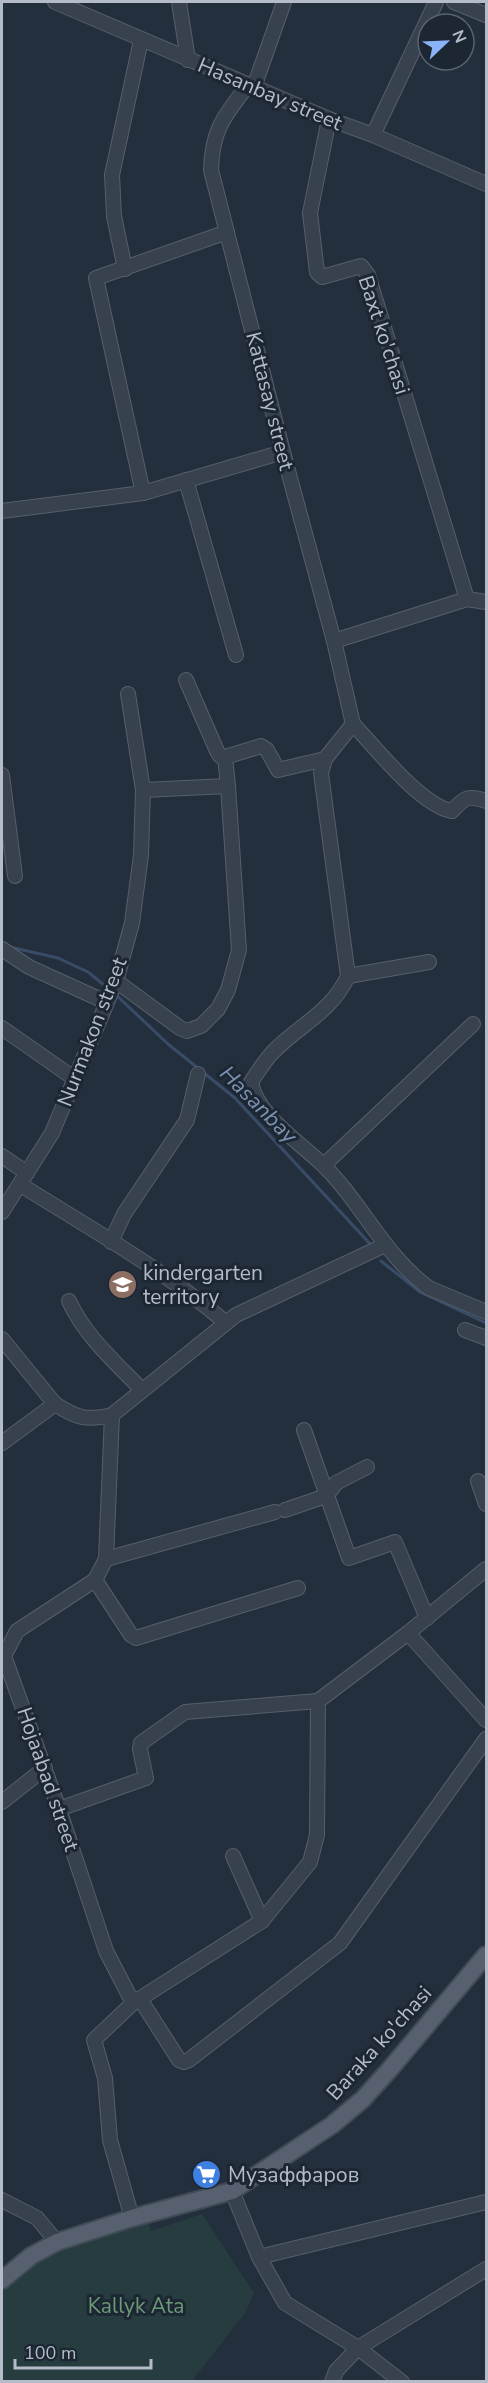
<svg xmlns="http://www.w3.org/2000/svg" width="488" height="2383" font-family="'Nunito Sans',sans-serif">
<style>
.green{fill:#263c3f}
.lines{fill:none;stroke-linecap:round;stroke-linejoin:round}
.stream{stroke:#394c67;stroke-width:3}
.minor-casing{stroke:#565f6c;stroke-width:16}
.major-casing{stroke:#414a57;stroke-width:20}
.minor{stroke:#38414e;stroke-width:14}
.major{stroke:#56606e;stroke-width:16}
.labels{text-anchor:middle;stroke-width:6;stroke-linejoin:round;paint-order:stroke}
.street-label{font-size:21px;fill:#b4bcc9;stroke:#1d2633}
.poi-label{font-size:21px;fill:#b4bcc9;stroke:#1d2633;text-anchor:start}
.park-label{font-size:21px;fill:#6b9a76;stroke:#1d2633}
.water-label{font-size:22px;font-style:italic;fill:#7c92b1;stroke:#1d2633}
</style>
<rect width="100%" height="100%" fill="#242f3e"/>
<polygon class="green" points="202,2214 254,2293 245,2313 192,2381 2,2382 2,2290 42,2257 148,2222 151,2231"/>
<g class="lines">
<g class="stream">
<polyline points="10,947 58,958 88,972 109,989"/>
<polyline points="115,994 168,1044 235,1098 372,1246"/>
<polyline points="381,1261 420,1292 486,1323"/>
</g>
<defs>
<g id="minor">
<polyline points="55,2 329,119 373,135 486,184"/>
<polyline points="179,2 188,60"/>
<polyline points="454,2 486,15"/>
<path d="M248 85C225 115 212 129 211 170L283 452 334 641 353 724"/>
<polyline points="254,87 284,2"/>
<polyline points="329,119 310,213 317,272 322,277 361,266 368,275 467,599"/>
<polyline points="373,135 436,2"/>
<polyline points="125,269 114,216 112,175 141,40"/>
<polyline points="186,480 236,655"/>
<polyline points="143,493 96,278 227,232"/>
<polyline points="2,511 143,493 283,452"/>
<polyline points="334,641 467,599 486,602"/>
<polyline points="186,680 217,751 220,756 225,757"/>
<path d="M353 724 325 759 321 773 348 976C331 1013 300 1024 273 1052 265 1060 258 1072 251 1082 256 1114 298 1141 321 1163 361 1201 384 1256 429 1288L486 1312"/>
<path d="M353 724C375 747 421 806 452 811 465 797 468 795 486 801"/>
<polyline points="2,775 15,876"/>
<polyline points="143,790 228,786 225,757 261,746 267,750 278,770 325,759"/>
<polyline points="2,949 29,967 106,1002"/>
<polyline points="348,976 429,962"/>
<polyline points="116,981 180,1028 187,1031 201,1026 218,1009 228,990 239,950 228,786"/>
<polyline points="2,1028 75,1079"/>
<polyline points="2,1156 27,1173"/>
<polyline points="324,1165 473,1024"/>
<path d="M21 1185C88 1227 164 1270 225 1322"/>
<polyline points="2,1212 52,1133 116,981 132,923 141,855 143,790 128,694"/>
<polyline points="111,1242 124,1214 187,1120 198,1074"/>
<path d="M69 1301C85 1336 115 1362 142 1390"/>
<polyline points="465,1330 486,1338"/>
<polyline points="2,1339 55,1404"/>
<polyline points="112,1415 106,1559 95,1580 17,1631 4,1656 59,1809 106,1951 133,2003"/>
<polyline points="304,1430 349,1558 395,1542 427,1618"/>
<path d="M2 1443 55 1404C77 1418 86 1421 112 1415L236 1315 385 1245"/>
<polyline points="478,1481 486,1504"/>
<polyline points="285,1510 326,1496 336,1483 367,1467"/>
<polyline points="106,1559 275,1512"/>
<polyline points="95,1580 131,1635 136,1638 298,1588"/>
<polyline points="408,1633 486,1720"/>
<polyline points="2,1802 45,1768"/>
<polyline points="59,1809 146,1778 140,1749 141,1743 185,1712 318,1701 408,1633 486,1569"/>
<polyline points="233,1856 262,1921"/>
<polyline points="140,1999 179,2060 184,2062 189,2060 340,1943 486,1739"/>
<polyline points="232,2191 259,2257 285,2303 358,2348 402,2382"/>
<polyline points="2,2200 37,2218 57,2242"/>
<polyline points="132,2218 110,2140 105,2078 94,2040 133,2003 262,1921 310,1862 317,1835 318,1701"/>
<polyline points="259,2257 486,2202"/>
<polyline points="332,2382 336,2371 358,2348 486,2269"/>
</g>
<polyline id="major" points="2,2280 31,2256 57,2242 132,2218 232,2191 332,2125 363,2099 390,2069 486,1955"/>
</defs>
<use href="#minor" class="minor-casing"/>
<use href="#major" class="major-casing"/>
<use href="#minor" class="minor"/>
<use href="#major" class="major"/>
</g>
<defs>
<symbol id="school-disc" viewBox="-11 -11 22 22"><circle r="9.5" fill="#8d6e63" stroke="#1d2633"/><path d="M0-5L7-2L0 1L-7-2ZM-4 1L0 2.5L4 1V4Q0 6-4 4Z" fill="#fff"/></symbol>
<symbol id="supermarket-disc" viewBox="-11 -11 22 22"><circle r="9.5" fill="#3f7fe0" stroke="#1d2633"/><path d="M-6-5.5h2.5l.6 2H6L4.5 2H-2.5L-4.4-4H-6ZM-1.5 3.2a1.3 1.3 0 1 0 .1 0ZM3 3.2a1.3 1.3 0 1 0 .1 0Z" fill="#fff"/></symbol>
</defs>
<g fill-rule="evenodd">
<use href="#school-disc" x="106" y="1268" width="33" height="33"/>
<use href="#supermarket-disc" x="190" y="2158" width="33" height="33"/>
</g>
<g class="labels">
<g class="street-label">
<text transform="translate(270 94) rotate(23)" y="7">Hasanbay street</text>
<text transform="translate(384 335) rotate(72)" y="7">Baxt ko'chasi</text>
<text transform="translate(270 401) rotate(76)" y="7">Kattasay street</text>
<text transform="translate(92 1032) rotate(-69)" y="7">Nurmakon street</text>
<text transform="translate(48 1779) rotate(71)" y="7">Hojaabad street</text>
<text transform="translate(379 2043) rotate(-48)" y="7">Baraka ko'chasi</text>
</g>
<g class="poi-label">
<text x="143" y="1280">kindergarten<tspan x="143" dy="24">territory</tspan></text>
<text x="228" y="2182">Музаффаров</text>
</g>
<g class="park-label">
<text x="136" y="2313">Kallyk Ata</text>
</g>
<g class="water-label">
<text transform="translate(259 1104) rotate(45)" y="8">Hasanbay</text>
</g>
</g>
<rect width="488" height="2383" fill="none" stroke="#b4bcc9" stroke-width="6"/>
<g transform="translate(446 42) rotate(67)"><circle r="28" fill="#1d2633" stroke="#59626f" stroke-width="1.5"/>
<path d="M0-4.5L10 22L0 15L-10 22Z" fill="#8ab4f8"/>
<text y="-9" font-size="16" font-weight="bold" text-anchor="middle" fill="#b4bcc9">N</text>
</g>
<path d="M15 2359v9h136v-9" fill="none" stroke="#b4bcc9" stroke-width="3"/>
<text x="24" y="2359" font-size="18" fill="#b4bcc9" stroke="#1d2633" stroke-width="4.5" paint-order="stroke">100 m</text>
</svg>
